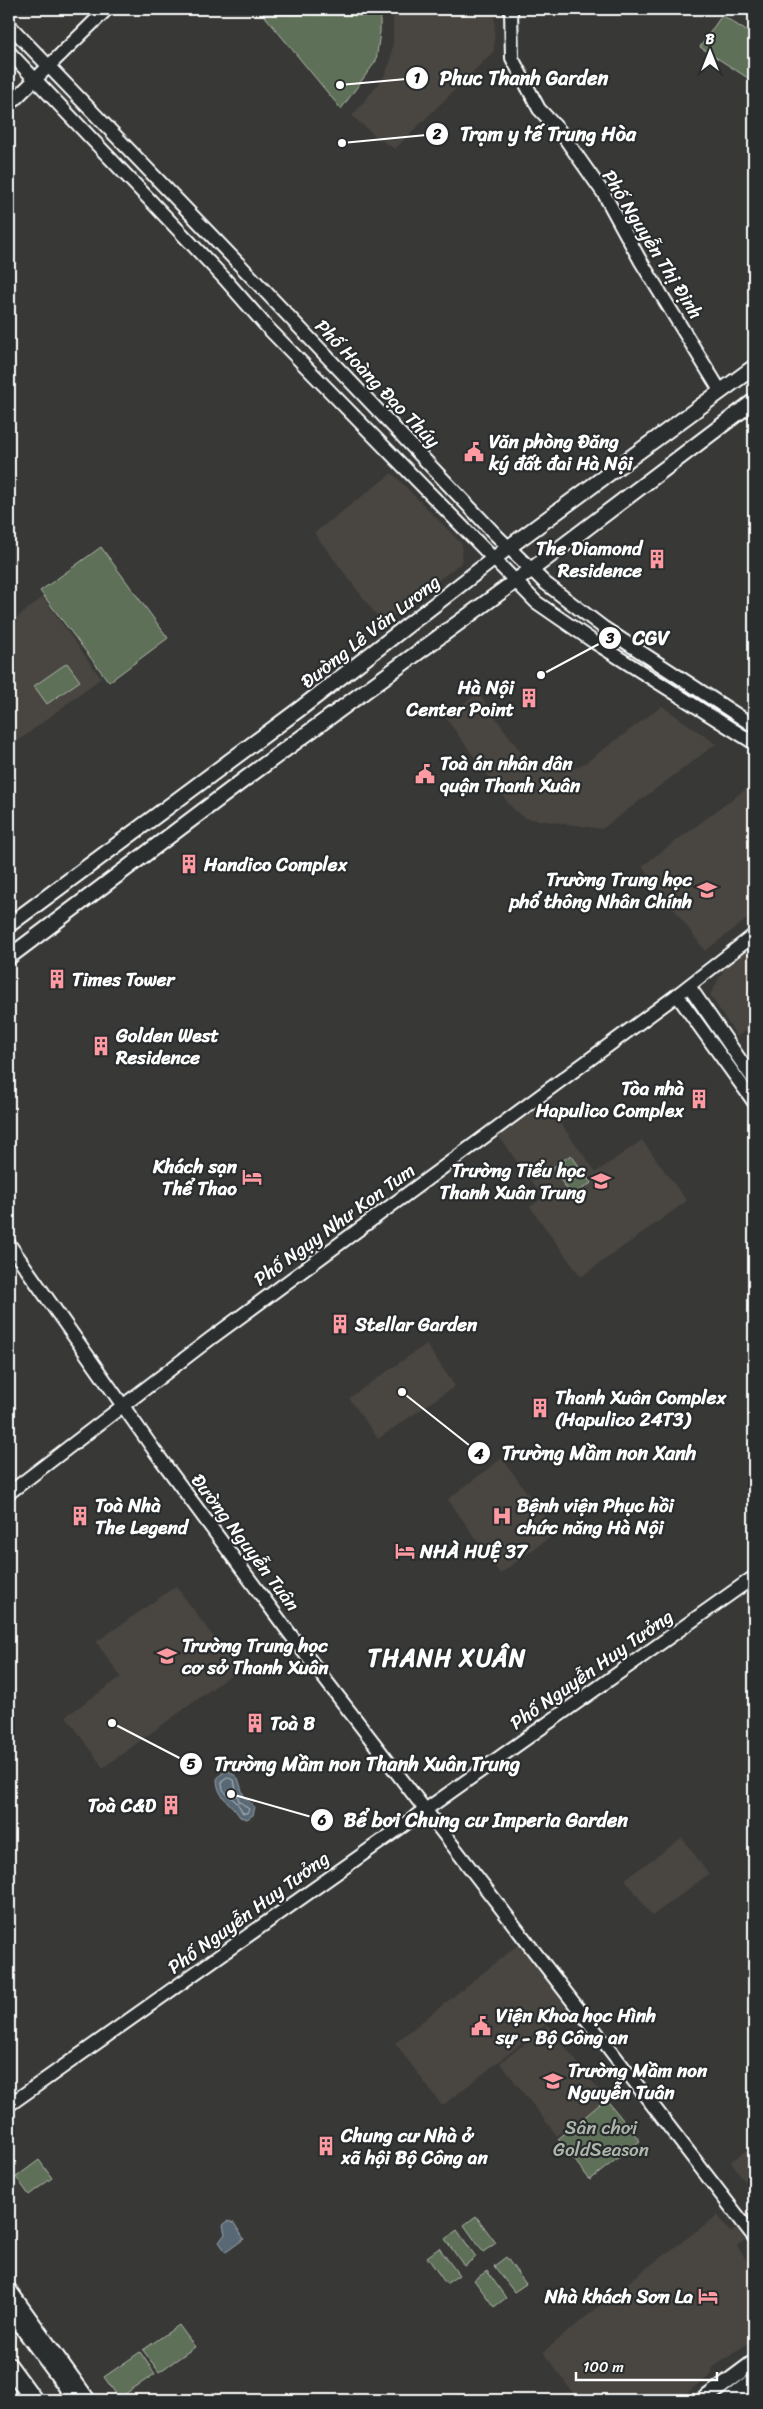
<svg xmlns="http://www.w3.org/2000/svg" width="763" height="2409" font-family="Sriracha,sans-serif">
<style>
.built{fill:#484540}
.green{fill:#5f6f58;stroke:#afb7ac}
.water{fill:#586874;stroke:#9ba4ac}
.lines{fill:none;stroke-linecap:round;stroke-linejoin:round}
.shore{stroke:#bcc3c7;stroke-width:1}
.secondary-casing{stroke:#fff;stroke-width:16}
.primary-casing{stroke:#fff;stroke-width:18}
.highway-casing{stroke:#fff;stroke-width:20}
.secondary{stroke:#2a2d2e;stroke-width:12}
.primary{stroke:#2a2d2e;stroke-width:14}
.highway{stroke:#2a2d2e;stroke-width:16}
.rail-casing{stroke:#fff;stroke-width:5}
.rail{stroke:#2a2d2e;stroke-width:3;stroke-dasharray:9;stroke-linecap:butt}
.labels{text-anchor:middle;stroke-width:4.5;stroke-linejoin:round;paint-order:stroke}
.street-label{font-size:19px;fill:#fff;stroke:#2a2d2e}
.poi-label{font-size:19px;font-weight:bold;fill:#fff;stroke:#2a2d2e;text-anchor:start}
.park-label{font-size:19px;fill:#afb7ac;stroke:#2a2d2e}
.district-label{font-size:24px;font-weight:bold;letter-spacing:1px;fill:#fff;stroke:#2a2d2e}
.leader{fill:none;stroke:#fff;stroke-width:2}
.callout-dot{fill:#fff;stroke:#2a2d2e;stroke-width:2}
.mark-label{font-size:15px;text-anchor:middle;font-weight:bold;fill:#111}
.callout-label{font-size:20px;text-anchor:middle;font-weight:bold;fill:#fff;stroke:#2a2d2e;stroke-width:4.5;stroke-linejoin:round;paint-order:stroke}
</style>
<rect width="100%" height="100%" fill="#383836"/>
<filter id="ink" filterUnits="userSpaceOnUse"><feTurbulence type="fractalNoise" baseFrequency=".02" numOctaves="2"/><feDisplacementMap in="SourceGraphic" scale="10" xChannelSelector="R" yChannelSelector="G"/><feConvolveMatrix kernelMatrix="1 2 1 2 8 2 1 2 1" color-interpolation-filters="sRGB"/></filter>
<g filter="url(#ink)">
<g class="built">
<polygon points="393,9 495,9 494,51 395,149 379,139 352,116 383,78 390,63 393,41"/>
<polygon points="392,473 462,544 462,562 383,624 314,533"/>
<polygon points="43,597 101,678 9,748 9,624"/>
<polygon points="478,693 528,762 575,768 585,763 662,706 716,744 602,829 524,818 511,807 445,717"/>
<polygon points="754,783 754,914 705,951 642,866"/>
<polygon points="754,945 754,1033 745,1031 737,1037 710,995 726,965"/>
<polygon points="543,1099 596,1172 642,1140 687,1201 581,1277 530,1207 543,1197 496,1133"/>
<polygon points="426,1344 455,1386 378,1439 349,1398"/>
<polygon points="502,1458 556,1533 500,1574 448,1499"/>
<polygon points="176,1586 238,1670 103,1768 66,1716 121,1677 96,1642"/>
<polygon points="682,1838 709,1874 652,1916 625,1879"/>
<polygon points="519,1944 567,2008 442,2106 395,2043"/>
<polygon points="548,2025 606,2099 557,2136 500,2063"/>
<polygon points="754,2145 754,2177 746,2183 731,2161"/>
<polygon points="718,2215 730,2232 737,2227 745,2240 737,2246 754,2271 754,2339 711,2369 713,2374 676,2400 578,2400 543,2352 641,2272"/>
</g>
<g class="green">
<polygon points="263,14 380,16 380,32 376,61 341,109"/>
<polygon points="722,15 754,36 754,82 700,47"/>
<polygon points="101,547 168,638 109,682 40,591"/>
<polygon points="67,663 80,681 47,704 34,686"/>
<polygon points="571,1155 591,1183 572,1196 552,1168"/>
<polygon points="606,2099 640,2141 590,2180 558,2139"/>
<polygon points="39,2160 52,2178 29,2195 16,2177"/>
<polygon points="476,2216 496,2243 483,2252 464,2225"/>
<polygon points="457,2230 476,2257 464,2266 445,2239"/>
<polygon points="439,2248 459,2275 446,2284 427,2257"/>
<polygon points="506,2257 526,2284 514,2292 494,2266"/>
<polygon points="487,2271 506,2298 494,2307 474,2280"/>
<polygon points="179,2325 195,2347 159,2372 143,2350"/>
<polygon points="140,2352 155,2374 119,2398 104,2377"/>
</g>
<g class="water">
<path d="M229 1771 238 1778 244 1797 255 1807 253 1815 247 1819 240 1817C231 1802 217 1798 217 1779L222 1773Z"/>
<polygon points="228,2221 234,2223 244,2239 226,2252 219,2242 225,2234 223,2225"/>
</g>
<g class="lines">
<path class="shore" d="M228 1777 234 1781 239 1801 249 1809 247 1813H243C241 1810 238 1804 237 1803 229 1794 221 1794 222 1781Z"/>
<defs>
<g id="secondary">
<polyline points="511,9 512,58 539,109 559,130 604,194 640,260 721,392"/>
<polyline points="9,25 262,288 496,535 545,583 604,628 754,726"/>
<polyline points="9,52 224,278 267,327 536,602 594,642 754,743"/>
<polyline points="9,105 107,9"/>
<polyline points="689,986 754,1080"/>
<polyline points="677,995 754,1102"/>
<polyline points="9,1244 154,1450 290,1634 754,2237"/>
<polyline points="9,1493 210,1339 677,995 754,935"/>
<polyline points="9,2105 754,1577"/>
</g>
<g id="primary">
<polyline points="9,925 301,708 509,547 754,367"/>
<polyline points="9,957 249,776 543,561 754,401"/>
<polyline points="9,2290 88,2400"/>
<polyline points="703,2400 754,2362"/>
<polyline points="729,2400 754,2380"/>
</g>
<g id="highway">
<polyline points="9,2308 77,2400"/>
<polyline points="9,2366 34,2400"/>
</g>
</defs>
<use href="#secondary" class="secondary-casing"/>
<use href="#primary" class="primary-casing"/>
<use href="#highway" class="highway-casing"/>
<use href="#secondary" class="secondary"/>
<use href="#primary" class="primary"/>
<use href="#highway" class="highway"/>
<defs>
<polyline id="rail" points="744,2400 754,2393"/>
</defs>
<use href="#rail" class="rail-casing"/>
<use href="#rail" class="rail"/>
</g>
</g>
<defs>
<symbol id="civic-bare" viewBox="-9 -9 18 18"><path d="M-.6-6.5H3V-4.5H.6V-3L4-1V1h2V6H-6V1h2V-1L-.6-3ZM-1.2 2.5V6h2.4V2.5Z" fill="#ff9aa2" stroke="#2a2d2e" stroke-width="2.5" paint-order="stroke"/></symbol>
<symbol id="building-bare" viewBox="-9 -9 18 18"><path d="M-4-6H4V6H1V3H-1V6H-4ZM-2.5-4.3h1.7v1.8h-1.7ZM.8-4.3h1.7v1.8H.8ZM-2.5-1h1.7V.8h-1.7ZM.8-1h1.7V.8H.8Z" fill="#ff9aa2" stroke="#2a2d2e" stroke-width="2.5" paint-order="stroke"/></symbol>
<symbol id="school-bare" viewBox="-9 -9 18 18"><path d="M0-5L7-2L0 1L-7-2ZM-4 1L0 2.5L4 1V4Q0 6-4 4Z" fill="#ff9aa2" stroke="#2a2d2e" stroke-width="2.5" paint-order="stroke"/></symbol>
<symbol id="hotel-bare" viewBox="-9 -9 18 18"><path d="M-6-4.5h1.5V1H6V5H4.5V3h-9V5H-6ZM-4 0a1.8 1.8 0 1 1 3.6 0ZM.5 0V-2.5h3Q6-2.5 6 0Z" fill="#ff9aa2" stroke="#2a2d2e" stroke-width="2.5" paint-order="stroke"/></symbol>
<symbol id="hospital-bare" viewBox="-9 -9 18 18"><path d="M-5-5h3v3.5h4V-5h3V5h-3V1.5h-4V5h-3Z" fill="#ff9aa2" stroke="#2a2d2e" stroke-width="2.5" paint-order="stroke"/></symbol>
</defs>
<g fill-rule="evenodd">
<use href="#civic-bare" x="460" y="438" width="28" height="28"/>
<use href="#building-bare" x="643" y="545" width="28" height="28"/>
<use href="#building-bare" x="515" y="684" width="28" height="28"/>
<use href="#civic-bare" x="411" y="760" width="28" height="28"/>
<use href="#building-bare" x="175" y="850" width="28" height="28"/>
<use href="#school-bare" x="693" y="876" width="28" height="28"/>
<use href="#building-bare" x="43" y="965" width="28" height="28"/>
<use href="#building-bare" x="87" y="1032" width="28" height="28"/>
<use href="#building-bare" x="685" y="1085" width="28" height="28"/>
<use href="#hotel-bare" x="238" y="1163" width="28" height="28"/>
<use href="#school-bare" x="587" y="1167" width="28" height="28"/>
<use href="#building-bare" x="326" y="1310" width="28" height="28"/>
<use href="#building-bare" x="526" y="1394" width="28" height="28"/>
<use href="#building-bare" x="66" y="1502" width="28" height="28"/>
<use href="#hospital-bare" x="488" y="1502" width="28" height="28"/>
<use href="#hotel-bare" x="391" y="1537" width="28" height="28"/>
<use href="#school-bare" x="153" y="1642" width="28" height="28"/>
<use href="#building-bare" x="241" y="1709" width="28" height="28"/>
<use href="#building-bare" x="157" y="1791" width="28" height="28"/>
<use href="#civic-bare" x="467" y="2012" width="28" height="28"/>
<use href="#school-bare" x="539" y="2067" width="28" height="28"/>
<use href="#building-bare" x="312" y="2132" width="28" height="28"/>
<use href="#hotel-bare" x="694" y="2282" width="28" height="28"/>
</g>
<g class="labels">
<g class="street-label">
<text transform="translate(653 244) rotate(58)" y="7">Phố Nguyễn Thị Định</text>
<text transform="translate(378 383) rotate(46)" y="7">Phố Hoàng Đạo Thúy</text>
<text transform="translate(370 631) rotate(-38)" y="7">Đường Lê Văn Lương</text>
<text transform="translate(334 1224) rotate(-36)" y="7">Phố Ngụy Như Kon Tum</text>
<text transform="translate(246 1542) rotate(53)" y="7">Đường Nguyễn Tuân</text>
<text transform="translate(591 1669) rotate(-35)" y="7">Phố Nguyễn Huy Tưởng</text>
<text transform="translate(248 1912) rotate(-36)" y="7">Phố Nguyễn Huy Tưởng</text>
</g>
<g class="poi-label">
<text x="489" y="448">Văn phòng Đăng<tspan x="489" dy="22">ký đất đai Hà Nội</tspan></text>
<text x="642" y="555" text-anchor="end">The Diamond<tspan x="642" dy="22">Residence</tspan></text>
<text x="514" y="694" text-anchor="end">Hà Nội<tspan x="514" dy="22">Center Point</tspan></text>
<text x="440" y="770">Toà án nhân dân<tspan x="440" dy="22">quận Thanh Xuân</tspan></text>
<text x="204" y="871">Handico Complex</text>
<text x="692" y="886" text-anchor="end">Trường Trung học<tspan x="692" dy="22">phổ thông Nhân Chính</tspan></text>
<text x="72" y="986">Times Tower</text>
<text x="116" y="1042">Golden West<tspan x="116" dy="22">Residence</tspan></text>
<text x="684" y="1095" text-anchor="end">Tòa nhà<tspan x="684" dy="22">Hapulico Complex</tspan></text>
<text x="237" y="1173" text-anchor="end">Khách sạn<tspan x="237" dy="22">Thể Thao</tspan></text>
<text x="586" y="1177" text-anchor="end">Trường Tiểu học<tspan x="586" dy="22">Thanh Xuân Trung</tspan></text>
<text x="355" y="1331">Stellar Garden</text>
<text x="555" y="1404">Thanh Xuân Complex<tspan x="555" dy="22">(Hapulico 24T3)</tspan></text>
<text x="95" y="1512">Toà Nhà<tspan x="95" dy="22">The Legend</tspan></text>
<text x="517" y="1512">Bệnh viện Phục hồi<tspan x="517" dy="22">chức năng Hà Nội</tspan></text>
<text x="420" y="1558">NHÀ HUỆ 37</text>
<text x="182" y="1652">Trường Trung học<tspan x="182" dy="22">cơ sở Thanh Xuân</tspan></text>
<text x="270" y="1730">Toà B</text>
<text x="156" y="1812" text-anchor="end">Toà C&amp;D</text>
<text x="496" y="2022">Viện Khoa học Hình<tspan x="496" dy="22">sự - Bộ Công an</tspan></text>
<text x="568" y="2077">Trường Mầm non<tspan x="568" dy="22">Nguyễn Tuân</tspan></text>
<text x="341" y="2142">Chung cư Nhà ở<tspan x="341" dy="22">xã hội Bộ Công an</tspan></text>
<text x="693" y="2303" text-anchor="end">Nhà khách Sơn La</text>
</g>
<g class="park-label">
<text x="601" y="2134">Sân chơi<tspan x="601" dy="22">GoldSeason</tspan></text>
</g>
<g class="district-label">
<text x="447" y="1666">THANH XUÂN</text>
</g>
</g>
<path class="leader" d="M340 85L417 78M342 143L437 134M541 675L610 638M402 1392L479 1453M112 1723L191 1764M231 1794L322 1820"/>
<g class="callout-dot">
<circle cx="340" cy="85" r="5"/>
<circle cx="342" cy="143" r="5"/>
<circle cx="541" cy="675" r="5"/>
<circle cx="402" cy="1392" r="5"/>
<circle cx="112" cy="1723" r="5"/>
<circle cx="231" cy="1794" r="5"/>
<circle cx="417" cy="78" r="12"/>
<circle cx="437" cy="134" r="12"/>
<circle cx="610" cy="638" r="12"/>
<circle cx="479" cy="1453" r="12"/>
<circle cx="191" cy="1764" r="12"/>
<circle cx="322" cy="1820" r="12"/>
</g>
<g class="mark-label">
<text x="417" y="83">1</text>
<text x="437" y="139">2</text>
<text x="610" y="643">3</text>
<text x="479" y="1459">4</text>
<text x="191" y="1769">5</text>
<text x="322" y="1825">6</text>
</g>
<g class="callout-label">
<text x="524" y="85">Phuc Thanh Garden</text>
<text x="548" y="141">Trạm y tế Trung Hòa</text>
<text x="651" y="645">CGV</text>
<text x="599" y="1460">Trường Mầm non Xanh</text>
<text x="367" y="1771">Trường Mầm non Thanh Xuân Trung</text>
<text x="486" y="1827">Bể bơi Chung cư Imperia Garden</text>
</g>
<rect width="763" height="2409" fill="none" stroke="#2a2d2e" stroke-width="30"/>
<rect x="15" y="15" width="733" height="2379" fill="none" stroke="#fff" stroke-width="2" filter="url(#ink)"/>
<g transform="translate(710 52)" stroke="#2a2d2e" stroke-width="4" paint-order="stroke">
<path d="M0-4L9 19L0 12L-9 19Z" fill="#ffffff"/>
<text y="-8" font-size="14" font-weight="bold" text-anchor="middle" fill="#ffffff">B</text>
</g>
<path d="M576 2372v8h141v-8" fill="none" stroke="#ffffff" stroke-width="2.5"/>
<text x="583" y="2372" font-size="15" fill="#ffffff" stroke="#2a2d2e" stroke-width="4" paint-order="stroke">100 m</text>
</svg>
